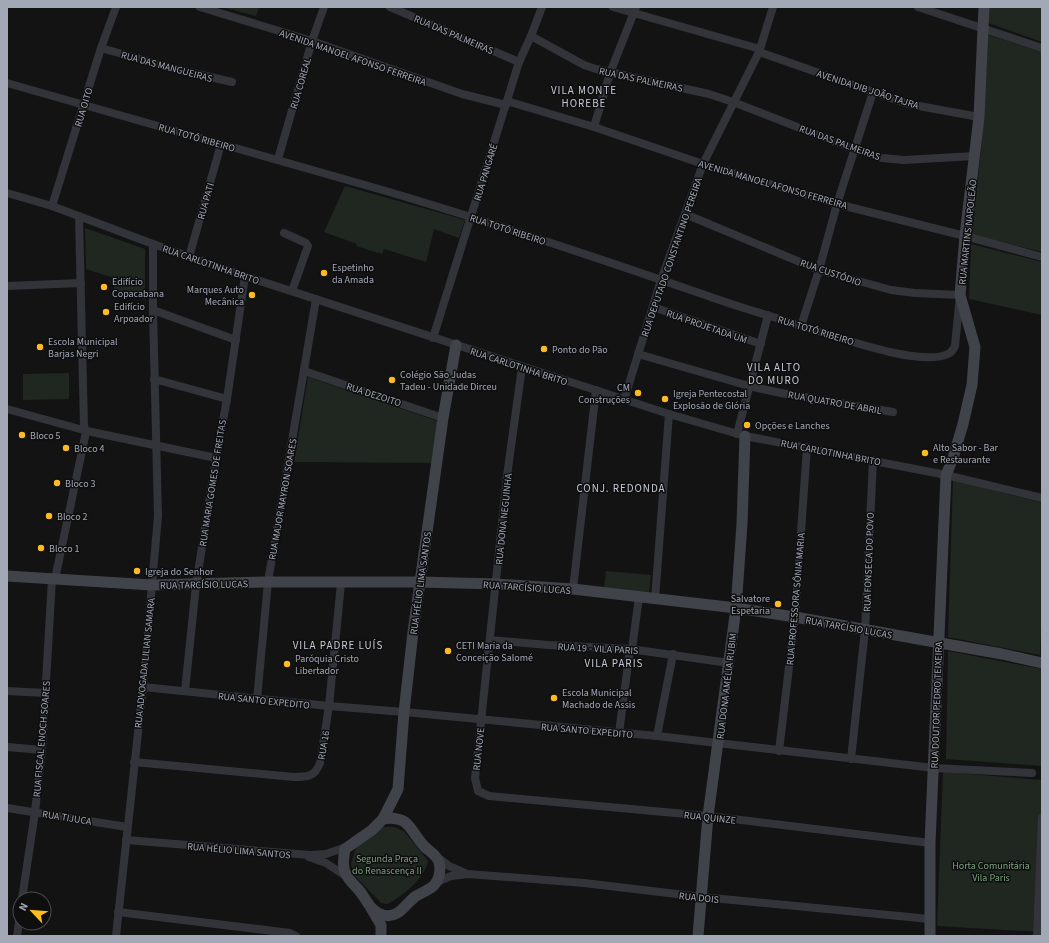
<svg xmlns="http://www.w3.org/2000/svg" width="1049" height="943" font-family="'Source Sans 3',sans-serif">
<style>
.green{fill:#1f2720}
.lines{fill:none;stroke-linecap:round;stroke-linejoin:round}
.street{stroke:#33343a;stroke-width:8}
.secondary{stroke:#41434a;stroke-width:11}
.poi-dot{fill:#fdbb22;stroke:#0e0e0f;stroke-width:1.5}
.labels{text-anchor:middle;stroke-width:3;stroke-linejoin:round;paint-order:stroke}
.street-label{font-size:10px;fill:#a3a8b6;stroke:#0e0e0f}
.poi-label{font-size:10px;fill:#a3a8b6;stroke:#0e0e0f;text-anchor:start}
.park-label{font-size:10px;fill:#79a27d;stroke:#0e0e0f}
.neighbourhood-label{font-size:11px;letter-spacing:1px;fill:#c4c8d2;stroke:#0e0e0f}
</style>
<rect width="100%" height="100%" fill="#131314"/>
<g class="green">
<polygon points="222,7 259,7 256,16"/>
<polygon points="989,7 1042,7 1042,42 988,23"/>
<polygon points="988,35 1042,52 1042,252 971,234 981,152"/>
<polygon points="345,186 465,220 459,238 434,229 426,262 384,249 382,254 356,246 357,244 324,232"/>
<polygon points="85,228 145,249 145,300 114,290 114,278 86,269"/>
<polygon points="971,244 1042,262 1042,315 969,299"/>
<polygon points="69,373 69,399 23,400 23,374"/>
<polygon points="308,377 440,422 434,463 294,462"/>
<polygon points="953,480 1042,503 1042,597 1040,655 948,637"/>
<polygon points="606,571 651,575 649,594 604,588"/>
<polygon points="948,651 1042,669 1042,766 946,759"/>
<polygon points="943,772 1042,780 1041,932 937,926"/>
<path d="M383 827H394L404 831 428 861C425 878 402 897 387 904L381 903 353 874 351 864 355 850 358 845Z"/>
</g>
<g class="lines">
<g class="street">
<polyline points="200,7 312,41 462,94 506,105"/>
<polyline points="390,7 519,62"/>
<polyline points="613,7 760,49"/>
<polyline points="918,7 1042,48"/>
<polyline points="531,36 584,65 596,69 709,94 733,102 854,149 882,158 904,160 975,156"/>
<polyline points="101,48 172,68 232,82"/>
<polyline points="759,52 908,104 979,117"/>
<path d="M7 83C133 120 260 154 386 191 494 223 601 259 708 296 738 307 768 315 798 325 830 334 919 368 948 354 952 352 953 350 955 346L960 295 915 293 891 290 819 270 685 214"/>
<polyline points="507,101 594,127 703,164 837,204 965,236 1042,257"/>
<polyline points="594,127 610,73 636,7"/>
<polyline points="278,159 312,41 324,7"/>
<polyline points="7,193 52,206 153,244 245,276 669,414 745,436 946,475 1042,498"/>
<polyline points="52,206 101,48 116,7"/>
<polyline points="284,233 306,243 308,246 292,291"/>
<polyline points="189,257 221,144"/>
<polyline points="7,286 81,283"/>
<polyline points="653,307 761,344"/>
<polyline points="153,310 236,340"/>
<polyline points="801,326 819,270 837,204 873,92"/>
<polyline points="433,338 519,62 531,36 542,7"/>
<polyline points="638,354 749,386 781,393 893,412"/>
<polyline points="522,367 507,476 475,778 478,791 489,796 708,816 930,843"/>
<polyline points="304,371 443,418"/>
<polyline points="154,379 227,399"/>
<polyline points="624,400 661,280 703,164 759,52 773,7"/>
<polyline points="7,409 87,431 216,458"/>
<polyline points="737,434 768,315"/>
<polyline points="55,579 86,432 84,426 79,217"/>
<polyline points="573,589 596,390"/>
<polyline points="655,599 669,414"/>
<polyline points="490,640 548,645 630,649 729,663"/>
<polyline points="632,649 639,597"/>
<polyline points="143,687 329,706 404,712 657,736 934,768 1032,773"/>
<polyline points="7,691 46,693"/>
<polyline points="185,691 196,585 216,458 227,399 245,276"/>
<polyline points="257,699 268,582 316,299"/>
<polyline points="619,733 630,649"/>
<polyline points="657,736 673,654"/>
<polyline points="7,747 42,750"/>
<polyline points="779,751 795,617 807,447"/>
<polyline points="851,759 865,630 873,460"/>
<path d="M134 762 294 777C307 777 315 777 320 763L329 706 341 583"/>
<polyline points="7,808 127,827"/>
<polyline points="126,840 310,855 326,854 349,846"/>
<polyline points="309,857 326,863 347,877"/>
<polyline points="437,857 449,866 465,873"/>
<polyline points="437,882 451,876 468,874 584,883 702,897 930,919"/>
<polyline points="22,899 35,812 42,750 52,579"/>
<polyline points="118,912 290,933 296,936"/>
<polyline points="17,936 20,914"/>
<polyline points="116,936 143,687 158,516 153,310 153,244"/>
<polyline points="1037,936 1042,818"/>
</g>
<g class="secondary">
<polyline points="7,576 152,585 268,582 420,582 496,584 573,589 736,608 795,617 1002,654 1042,663"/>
<path d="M391 818C396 819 402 819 406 823 412 828 418 840 425 847 428 850 433 853 436 857 443 865 440 881 432 887 427 891 421 893 416 896 405 904 399 919 383 915 369 911 367 899 358 889 344 875 341 870 345 849L372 830 383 819Z"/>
<polyline points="383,819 398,789 404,712 413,632 443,418 456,345"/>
<polyline points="371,908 381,925 381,936"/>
<polyline points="698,936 708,816 736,608 742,524 745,436"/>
<polyline points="930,936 930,843 946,475 953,458 963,424 972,385 975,347 960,295 965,236 979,117 984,7"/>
</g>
</g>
<g class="poi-dot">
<circle cx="324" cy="273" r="4"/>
<circle cx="104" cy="287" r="4"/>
<circle cx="252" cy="295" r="4"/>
<circle cx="106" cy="312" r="4"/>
<circle cx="40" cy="347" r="4"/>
<circle cx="544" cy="349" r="4"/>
<circle cx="392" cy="380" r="4"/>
<circle cx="638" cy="393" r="4"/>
<circle cx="665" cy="399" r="4"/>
<circle cx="747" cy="425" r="4"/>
<circle cx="22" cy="435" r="4"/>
<circle cx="66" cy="448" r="4"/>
<circle cx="925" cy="453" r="4"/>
<circle cx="57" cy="483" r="4"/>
<circle cx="49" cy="516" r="4"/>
<circle cx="41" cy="548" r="4"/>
<circle cx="137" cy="571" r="4"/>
<circle cx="778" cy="604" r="4"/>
<circle cx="448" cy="651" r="4"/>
<circle cx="287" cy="664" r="4"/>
<circle cx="554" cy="698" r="4"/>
</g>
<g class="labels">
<g class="street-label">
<text transform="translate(454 34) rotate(23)" y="4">RUA DAS PALMEIRAS</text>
<text transform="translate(353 57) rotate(19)" y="4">AVENIDA MANOEL AFONSO FERREIRA</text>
<text transform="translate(167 66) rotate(15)" y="4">RUA DAS MANGUEIRAS</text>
<text transform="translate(641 79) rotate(12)" y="4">RUA DAS PALMEIRAS</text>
<text transform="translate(300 83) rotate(-74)" y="4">RUA COREAL</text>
<text transform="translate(868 89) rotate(18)" y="4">AVENIDA DIB JOÃO TAJRA</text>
<text transform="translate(83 107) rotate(-73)" y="4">RUA OITO</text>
<text transform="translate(197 137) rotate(16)" y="4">RUA TOTÓ RIBEIRO</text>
<text transform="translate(840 142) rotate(20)" y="4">RUA DAS PALMEIRAS</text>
<text transform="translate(485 172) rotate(-73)" y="4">RUA PANGARÉ</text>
<text transform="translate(773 184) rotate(16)" y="4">AVENIDA MANOEL AFONSO FERREIRA</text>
<text transform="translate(205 201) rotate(-74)" y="4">RUA PATI</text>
<text transform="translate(508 229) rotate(18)" y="4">RUA TOTÓ RIBEIRO</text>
<text transform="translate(967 232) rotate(-84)" y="4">RUA MARTINS NAPOLEÃO</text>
<text transform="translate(671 257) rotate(-71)" y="4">RUA DEPUTADO CONSTANTINO PEREIRA</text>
<text transform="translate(211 264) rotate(19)" y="4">RUA CARLOTINHA BRITO</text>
<text transform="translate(831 272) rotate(19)" y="4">RUA CUSTÓDIO</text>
<text transform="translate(707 326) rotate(19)" y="4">RUA PROJETADA UM</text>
<text transform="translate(816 330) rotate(17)" y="4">RUA TOTÓ RIBEIRO</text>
<text transform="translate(519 366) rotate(18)" y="4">RUA CARLOTINHA BRITO</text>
<text transform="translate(374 394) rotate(18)" y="4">RUA DEZOITO</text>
<text transform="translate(835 402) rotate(10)" y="4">RUA QUATRO DE ABRIL</text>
<text transform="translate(831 452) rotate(11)" y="4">RUA CARLOTINHA BRITO</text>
<text transform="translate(212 483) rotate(-81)" y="4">RUA MARIA GOMES DE FREITAS</text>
<text transform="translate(282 499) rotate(-80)" y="4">RUA MAJOR MAYRON SOARES</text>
<text transform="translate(503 519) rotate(-84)" y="4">RUA DONA NEGUINHA</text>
<text transform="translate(868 562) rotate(-88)" y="4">RUA FONSECA DO POVO</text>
<text transform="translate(420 583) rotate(-82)" y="4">RUA HÉLIO LIMA SANTOS</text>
<text transform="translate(204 584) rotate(-1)" y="4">RUA TARCÍSIO LUCAS</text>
<text transform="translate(527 587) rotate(4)" y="4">RUA TARCÍSIO LUCAS</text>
<text transform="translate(795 599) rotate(-85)" y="4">RUA PROFESSORA SÔNIA MARIA</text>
<text transform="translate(849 627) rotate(10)" y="4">RUA TARCÍSIO LUCAS</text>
<text transform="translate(598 648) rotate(3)" y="4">RUA 19 - VILA PARIS</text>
<text transform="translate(144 663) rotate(-84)" y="4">RUA ADVOGADA LILIAN SAMARA</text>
<text transform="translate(726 686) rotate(-83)" y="4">RUA DONA AMÉLIA RUBIM</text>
<text transform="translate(264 700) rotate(6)" y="4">RUA SANTO EXPEDITO</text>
<text transform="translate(936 705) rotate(-88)" y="4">RUA DOUTOR PEDRO TEIXEIRA</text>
<text transform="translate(587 730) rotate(5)" y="4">RUA SANTO EXPEDITO</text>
<text transform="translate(41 739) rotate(-85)" y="4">RUA FISCAL ENOCH SOARES</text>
<text transform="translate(323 745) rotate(-80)" y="4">RUA 16</text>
<text transform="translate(478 749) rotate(-84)" y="4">RUA NOVE</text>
<text transform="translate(67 817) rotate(9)" y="4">RUA TIJUCA</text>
<text transform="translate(710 817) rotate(6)" y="4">RUA QUINZE</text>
<text transform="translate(239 850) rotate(5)" y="4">RUA HÉLIO LIMA SANTOS</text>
<text transform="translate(699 897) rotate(6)" y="4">RUA DOIS</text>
</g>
<g class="poi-label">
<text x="332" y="271">Espetinho<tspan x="332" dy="12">da Amada</tspan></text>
<text x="112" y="285">Edifício<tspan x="112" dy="12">Copacabana</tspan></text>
<text x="244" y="293" text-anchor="end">Marques Auto<tspan x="244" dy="12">Mecânica</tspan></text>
<text x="114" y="310">Edifício<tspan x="114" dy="12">Arpoador</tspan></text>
<text x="48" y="345">Escola Municipal<tspan x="48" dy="12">Barjas Negri</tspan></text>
<text x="552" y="353">Ponto do Pão</text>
<text x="400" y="378">Colégio São Judas<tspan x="400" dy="12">Tadeu - Unidade Dirceu</tspan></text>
<text x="630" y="391" text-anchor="end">CM<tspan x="630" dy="12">Construções</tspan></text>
<text x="673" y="397">Igreja Pentecostal<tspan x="673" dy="12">Explosão de Glória</tspan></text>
<text x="755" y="429">Opções e Lanches</text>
<text x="30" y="439">Bloco 5</text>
<text x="933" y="451">Alto Sabor - Bar<tspan x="933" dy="12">e Restaurante</tspan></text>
<text x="74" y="452">Bloco 4</text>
<text x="65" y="487">Bloco 3</text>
<text x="57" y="520">Bloco 2</text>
<text x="49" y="552">Bloco 1</text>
<text x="145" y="575">Igreja do Senhor</text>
<text x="770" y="602" text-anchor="end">Salvatore<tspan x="770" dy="12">Espetaria</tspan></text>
<text x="456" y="649">CETI Maria da<tspan x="456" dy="12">Conceição Salomé</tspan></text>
<text x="295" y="662">Paróquia Cristo<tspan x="295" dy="12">Libertador</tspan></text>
<text x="562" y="696">Escola Municipal<tspan x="562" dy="12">Machado de Assis</tspan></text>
</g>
<g class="park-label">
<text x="387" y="862">Segunda Praça<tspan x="387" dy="12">do Renascença II</tspan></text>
<text x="991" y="869">Horta Comunitária<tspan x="991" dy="12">Vila Paris</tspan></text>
</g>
<g class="neighbourhood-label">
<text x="584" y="94">VILA MONTE<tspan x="584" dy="13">HOREBE</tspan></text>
<text x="774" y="371">VILA ALTO<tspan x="774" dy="13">DO MURO</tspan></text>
<text x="621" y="492">CONJ. REDONDA</text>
<text x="338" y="649">VILA PADRE LUÍS</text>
<text x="614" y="667">VILA PARIS</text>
</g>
</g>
<rect width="1049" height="943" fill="none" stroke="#a3a8b6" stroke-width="16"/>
<g transform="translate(32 911) rotate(296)"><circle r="19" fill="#0e0e0f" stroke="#4a4c52"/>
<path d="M0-3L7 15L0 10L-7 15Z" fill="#fdbb22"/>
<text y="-6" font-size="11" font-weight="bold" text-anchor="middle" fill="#a3a8b6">N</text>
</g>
</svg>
